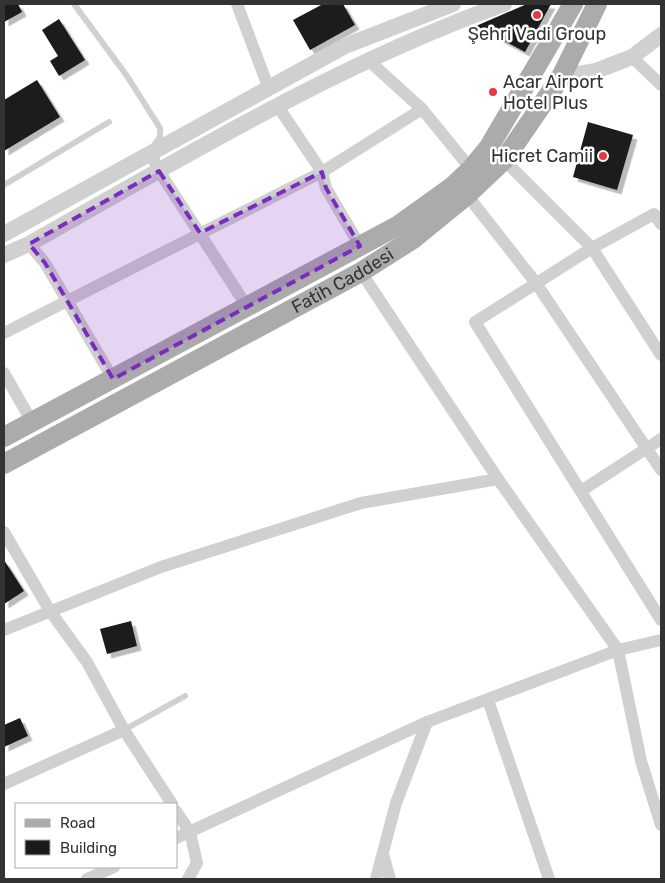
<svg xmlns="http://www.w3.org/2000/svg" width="665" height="883" font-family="Rubik,sans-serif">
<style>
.building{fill:#1a1a1a;filter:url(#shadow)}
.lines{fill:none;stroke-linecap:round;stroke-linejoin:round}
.service{stroke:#d0d0d0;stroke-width:6}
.minor{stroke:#d0d0d0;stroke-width:12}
.tertiary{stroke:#d0d0d0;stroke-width:16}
.primary{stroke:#ababab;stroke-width:20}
.marked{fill:#7b2cbf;fill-opacity:0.2;stroke:#7b2cbf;stroke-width:4;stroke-dasharray:10 6;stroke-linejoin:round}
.poi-dot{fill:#e63946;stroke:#fff;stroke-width:2}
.labels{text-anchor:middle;stroke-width:5;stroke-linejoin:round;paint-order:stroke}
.poi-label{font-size:18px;fill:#333;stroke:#fff}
.street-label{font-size:18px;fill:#333;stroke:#fff}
</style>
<defs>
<filter id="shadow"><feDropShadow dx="4.5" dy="4.5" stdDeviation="0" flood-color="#0004"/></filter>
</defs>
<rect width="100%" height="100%" fill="#fff"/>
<g class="building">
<polygon points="4,4 18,4 22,12 4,22"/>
<polygon points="323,4 343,4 355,25 310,50 293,20"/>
<polygon points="527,4 551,4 525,52 476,26"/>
<polygon points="59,19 85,60 59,76 50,61 58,56 42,30"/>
<polygon points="37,80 60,117 4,151 4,100"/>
<polygon points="588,122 633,135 617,190 573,177"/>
<polygon points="4,560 24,591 4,604"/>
<polygon points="131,621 137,646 107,654 100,629"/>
<polygon points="20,718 28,736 4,747 4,725"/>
</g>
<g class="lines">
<g class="service">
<polyline points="74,4 127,76 160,128 160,137 155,144"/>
<polyline points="4,185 109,122"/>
<polyline points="124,730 185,696"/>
</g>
<g class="minor">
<polyline points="237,4 269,89"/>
<polyline points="632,57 661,85"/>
<polyline points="368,60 422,109 471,169"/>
<polyline points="277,105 322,172 326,188 360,246"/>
<polyline points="151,154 159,171 248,308"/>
<polyline points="504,160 592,248 661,355"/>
<polyline points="467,195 536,283 661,470"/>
<polyline points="661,224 654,214 592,248 475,322 661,620"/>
<polyline points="29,244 45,263 113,379"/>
<polyline points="361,272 498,479 618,650 641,761 661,825"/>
<polyline points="4,333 322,172 422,109"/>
<polyline points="4,373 32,422"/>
<polyline points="581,491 661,439"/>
<polyline points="4,532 50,611 87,662 124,730 172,804"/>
<polyline points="4,630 161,567 361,503 498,479"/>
<polyline points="488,700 549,879"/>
<polyline points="4,784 124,730"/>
<polyline points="176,811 190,832 197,863 188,879"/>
<polyline points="176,838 427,722 618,650 661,640"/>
<polyline points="383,854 390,879"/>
<polyline points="87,879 114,867"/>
<polyline points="376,879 396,803 427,722"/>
</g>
<g class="tertiary">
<polyline points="561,77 596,71 632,57 661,35"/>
<polyline points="4,234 345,46 453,4"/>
<path d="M4 255 29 244C184 157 337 64 504 4"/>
</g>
<g class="primary">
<polyline points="4,437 399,225 452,187 471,169 489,147 573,4"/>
<path id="s1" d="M4 464 361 272 413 239 467 195 504 160 561 77 597 4"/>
</g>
</g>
<path class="marked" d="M159 171 200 233 322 172 326 188 360 246 113 379 45 263 29 244Z"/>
<g class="poi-dot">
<circle cx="537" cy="15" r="5"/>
<circle cx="493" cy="92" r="5"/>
<circle cx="603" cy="156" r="5"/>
</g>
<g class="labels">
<g class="poi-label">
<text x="537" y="40">Şehri Vadi Group</text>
<text x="503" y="88" text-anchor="start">Acar Airport<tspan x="503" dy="21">Hotel Plus</tspan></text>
<text x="593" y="162" text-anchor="end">Hicret Camii</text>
</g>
<g class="street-label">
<text dy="6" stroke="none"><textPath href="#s1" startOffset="385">Fatih Caddesi</textPath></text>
</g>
</g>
<rect width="665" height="883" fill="none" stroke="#333333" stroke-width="10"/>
<rect x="15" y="803" width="162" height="65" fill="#ffffff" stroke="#adadad"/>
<rect x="25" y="819" width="25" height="8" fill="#ababab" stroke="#adadad"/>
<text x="60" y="828" font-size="15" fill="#333333">Road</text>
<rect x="25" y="840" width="25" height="15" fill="#1a1a1a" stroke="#adadad"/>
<text x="60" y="853" font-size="15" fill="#333333">Building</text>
</svg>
